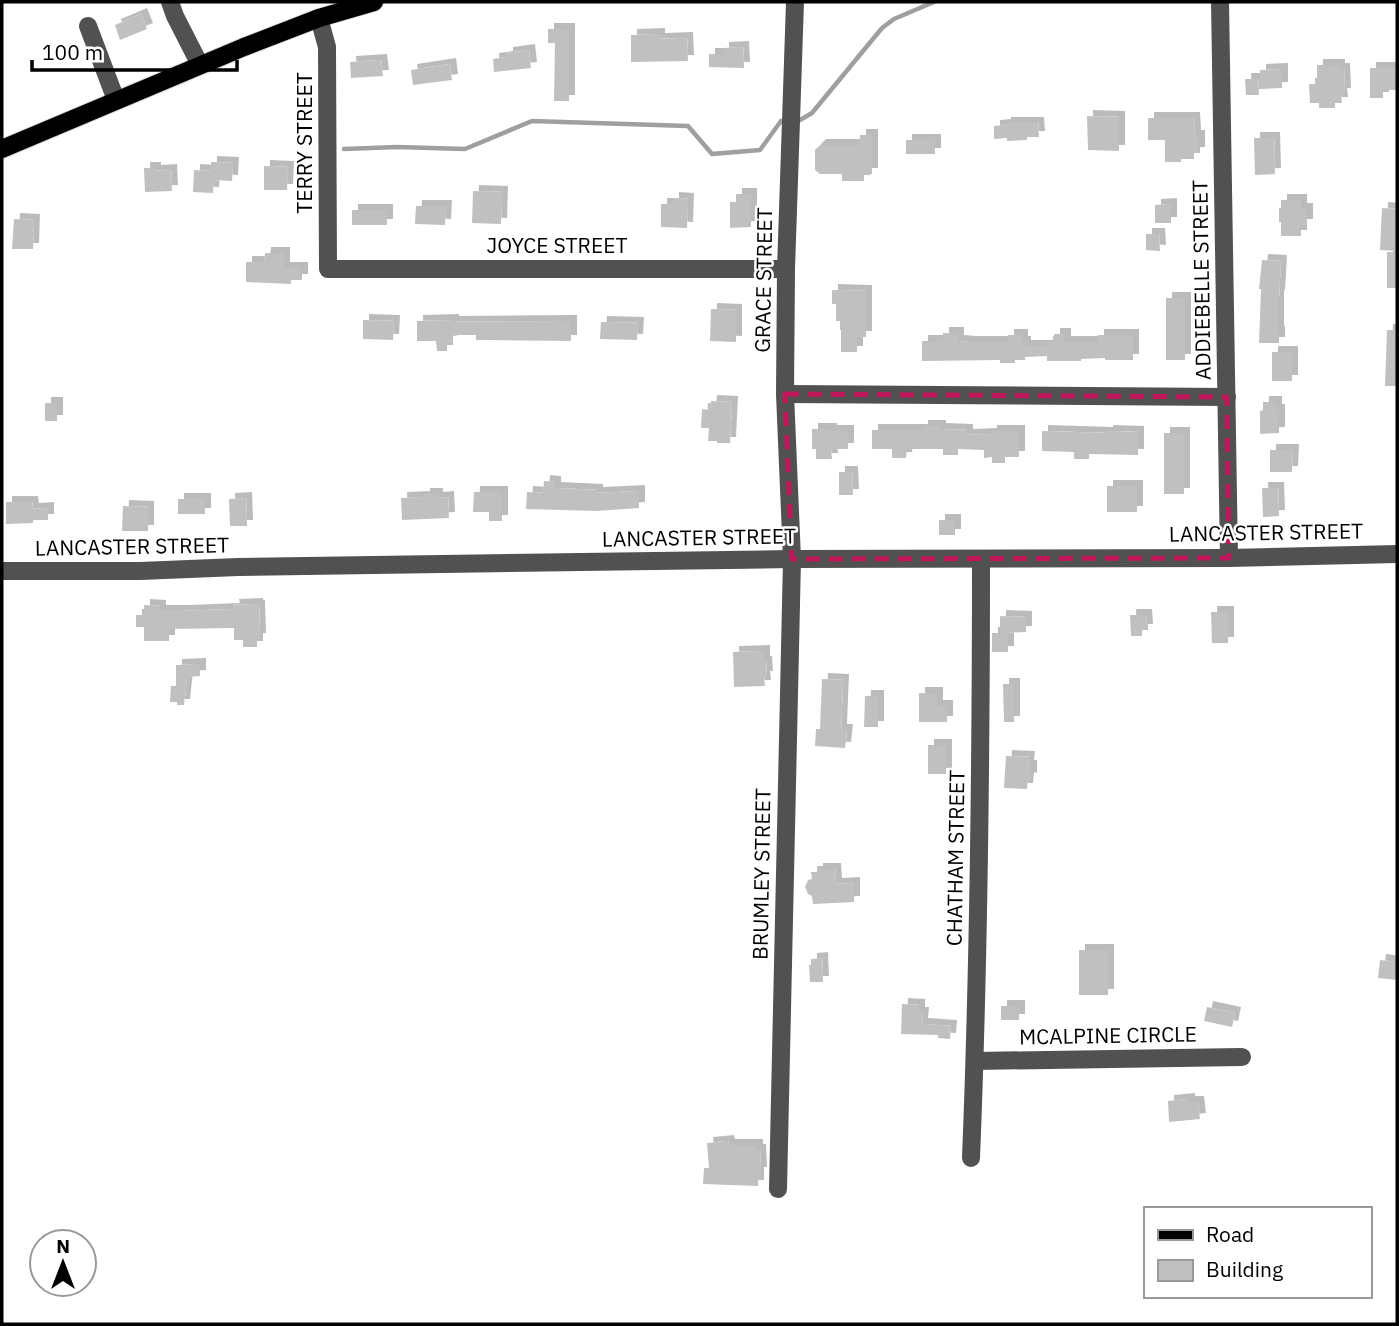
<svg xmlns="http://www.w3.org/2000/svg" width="1399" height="1326" font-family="'IBM Plex Sans',sans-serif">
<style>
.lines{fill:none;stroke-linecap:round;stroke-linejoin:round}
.stream{stroke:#9f9f9f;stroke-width:4.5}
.building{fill:#c0c0c0;filter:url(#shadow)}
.major-casing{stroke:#dbdbdb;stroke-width:20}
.minor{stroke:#515151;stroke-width:18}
.major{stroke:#000;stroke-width:18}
.marked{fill:none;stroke:#c2185b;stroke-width:5;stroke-dasharray:14 9;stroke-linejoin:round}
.labels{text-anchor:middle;stroke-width:5;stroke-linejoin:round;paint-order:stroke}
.street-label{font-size:21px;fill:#000;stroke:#fff}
</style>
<defs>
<filter id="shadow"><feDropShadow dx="6" dy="-6" stdDeviation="0" flood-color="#0004"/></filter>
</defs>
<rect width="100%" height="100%" fill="#fff"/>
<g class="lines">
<g class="stream">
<polyline points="800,120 812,113 882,28 894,19 934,2"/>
<polyline points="344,149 397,147 465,149 532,121 688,126 712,154 760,150 781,121"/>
</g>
</g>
<g class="building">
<polygon points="141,14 147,29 120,40 115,25"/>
<polygon points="548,29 569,29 569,101 554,101 555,43 548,43"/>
<polygon points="659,34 659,39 687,38 688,61 631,62 631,35"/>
<polygon points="743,47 744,68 709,67 709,54 723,54 723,48"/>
<polygon points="529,50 531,68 494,72 493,59 507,57 507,53"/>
<polygon points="381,60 383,76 351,78 350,62"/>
<polygon points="450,64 452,80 413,85 411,70"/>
<polygon points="1317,65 1339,65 1339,69 1344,69 1345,94 1341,94 1342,103 1335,103 1335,108 1319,108 1319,103 1310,103 1309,84 1317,84"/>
<polygon points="1370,68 1397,68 1397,90 1383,90 1383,98 1370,98"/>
<polygon points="1282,69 1282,88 1260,89 1260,70"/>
<polygon points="1245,79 1258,79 1259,95 1246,95"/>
<polygon points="1087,116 1119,117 1119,151 1088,150"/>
<polygon points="1148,118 1194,118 1195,136 1199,136 1199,153 1194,153 1194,159 1181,159 1181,162 1165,162 1165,140 1148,140"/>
<polygon points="1005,123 1038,123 1039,137 1027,137 1027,140 1007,141 1007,138 994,139 994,126 1005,125"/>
<polygon points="860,135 872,135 872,174 864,174 864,181 842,181 842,174 820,174 815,170 815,150 820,145 860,145"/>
<polygon points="1254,138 1274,138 1275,174 1255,175"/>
<rect x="906" y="140" width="29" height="14"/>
<polygon points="211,162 233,163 232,181 214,180 213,193 193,192 194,170 211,171"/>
<polygon points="264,166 288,167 287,190 264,190"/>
<polygon points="144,168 155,168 155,171 171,170 172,191 145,192"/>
<polygon points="473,191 502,192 501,224 472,223"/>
<polygon points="736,194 751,194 751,227 730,228 730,202 736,202"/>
<polygon points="673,198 688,199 687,228 661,227 661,204 673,204"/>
<polygon points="1281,200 1301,200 1301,209 1307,209 1307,225 1301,225 1301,236 1281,236 1281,222 1279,222 1279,208 1281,208"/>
<polygon points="1171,204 1171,223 1155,223 1155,205"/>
<polygon points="416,206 446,206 445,225 415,224"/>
<polygon points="1382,208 1397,209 1397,251 1380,250"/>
<rect x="352" y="210" width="35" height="15"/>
<polygon points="14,219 34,220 33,249 12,249"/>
<polygon points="1146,234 1159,234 1160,251 1146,250"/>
<rect x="1387" y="252" width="10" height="36"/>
<polygon points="265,253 284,253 284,268 302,268 302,280 291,280 291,284 246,282 246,262 264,262"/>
<polygon points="1262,260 1281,261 1279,296 1278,296 1278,332 1279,332 1279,343 1259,343 1261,289 1259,289"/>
<polygon points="832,290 866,291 866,337 857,337 857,352 841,352 841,330 840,330 840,321 836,321 836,304 832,304"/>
<rect x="1166" y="298" width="19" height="62"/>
<polygon points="711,309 736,310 736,342 710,341"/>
<polygon points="363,320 394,321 393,340 363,339"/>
<polygon points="453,320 453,322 571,321 571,341 476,340 476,335 453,335 453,341 447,342 447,351 437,351 436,341 417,341 417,321"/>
<polygon points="601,322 638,323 637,340 600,339"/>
<polygon points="1387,330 1397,330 1397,386 1385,386"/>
<polygon points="943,333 958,333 958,341 970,342 1008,342 1008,335 1022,335 1022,342 1025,342 1025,346 1047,346 1047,342 1054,342 1054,334 1065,334 1065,342 1098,342 1098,335 1133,335 1133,360 1105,360 1105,358 1081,359 1081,361 1047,361 1047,356 1025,357 1025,360 1015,360 1015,363 1000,363 1000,360 922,361 922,341 943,341"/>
<rect x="1272" y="352" width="20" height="29"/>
<polygon points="711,401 732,402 730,443 717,443 717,441 708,441 709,428 701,428 702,409 710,410"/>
<polygon points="1263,402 1276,402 1276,410 1279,410 1279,433 1260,434 1260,411 1263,410"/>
<rect x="45" y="403" width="12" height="18"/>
<polygon points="922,426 940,426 940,429 967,430 967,435 991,434 991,431 1019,431 1019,457 1005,457 1005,463 992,463 992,457 984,458 984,450 958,449 958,455 943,455 943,449 907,449 906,458 892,458 892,449 872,449 872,430 922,430"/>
<polygon points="812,429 831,429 831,431 848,431 848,449 831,449 832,459 816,459 816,449 812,449"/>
<polygon points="1042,431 1107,433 1107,431 1138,432 1138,455 1089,454 1089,459 1074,459 1074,452 1042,451"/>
<rect x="1164" y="433" width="20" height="61"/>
<polygon points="1270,450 1293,450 1292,472 1270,472"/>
<polygon points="839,472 852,472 853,495 839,495"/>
<polygon points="544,481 555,482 555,488 597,490 597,493 639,491 639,508 596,511 526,509 527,492 543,493"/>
<rect x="1107" y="486" width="30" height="26"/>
<polygon points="1262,488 1278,488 1279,516 1263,517"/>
<polygon points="474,492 502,492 502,521 489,521 489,512 473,512"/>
<polygon points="424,494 437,494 437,498 448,497 449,518 402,520 401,498 424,497"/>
<polygon points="246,498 247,526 230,526 229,499"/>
<rect x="178" y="499" width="27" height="15"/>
<polygon points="6,502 32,502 33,509 48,508 48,520 33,520 33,523 6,524"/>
<polygon points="123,506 148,507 148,531 122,531"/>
<rect x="939" y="520" width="16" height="15"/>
<polygon points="257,604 257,606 259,606 260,639 257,639 257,647 243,647 243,640 234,640 234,628 169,629 169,641 144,641 144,627 136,627 136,615 144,615 144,605 160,606 160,611 182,611 234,609 233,605"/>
<polygon points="1211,612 1228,612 1228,643 1212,643"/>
<polygon points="1130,615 1146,615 1147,630 1142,630 1142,636 1131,636"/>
<polygon points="1000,616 1026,617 1026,632 1000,633"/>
<rect x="992" y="633" width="16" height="19"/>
<polygon points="764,651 764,662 766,662 767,677 764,677 765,686 734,687 733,652"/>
<polygon points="200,664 200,676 187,677 184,705 177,705 177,702 170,702 171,686 176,686 176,665"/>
<polygon points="822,679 843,680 841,730 847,730 845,748 815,746 816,729 820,729"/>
<polygon points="1003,684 1014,684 1014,722 1004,722"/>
<polygon points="919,693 937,693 937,706 947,706 947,722 919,722"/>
<polygon points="865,696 878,696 878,727 864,727"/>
<rect x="928" y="745" width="18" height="29"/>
<polygon points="1006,756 1029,757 1028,766 1031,766 1031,779 1028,778 1027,789 1004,788"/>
<polygon points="817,869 835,869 836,884 854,883 854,902 813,904 812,896 808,894 805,887 808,880 812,879 811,872 817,872"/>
<rect x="1079" y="950" width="29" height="45"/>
<polygon points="822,958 823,982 810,982 809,965 811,965 811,959"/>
<polygon points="1380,960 1397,962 1397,980 1378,978"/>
<polygon points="902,1004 919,1005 919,1013 923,1013 922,1024 951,1026 950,1039 938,1038 938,1035 901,1034"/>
<rect x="1001" y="1006" width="18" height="14"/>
<polygon points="1207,1007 1235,1013 1232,1027 1204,1021"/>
<polygon points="1189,1099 1189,1102 1198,1102 1200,1119 1169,1122 1168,1101"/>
<polygon points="728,1141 729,1145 757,1145 757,1150 760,1150 761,1173 758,1173 758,1186 703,1184 704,1168 709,1168 707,1143"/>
</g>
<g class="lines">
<defs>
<polyline id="major" points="2,149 244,47 319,18 374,2"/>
</defs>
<use href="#major" class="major-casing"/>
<g class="minor">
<polyline points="170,2 175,16 200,65"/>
<polyline points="1220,2 1229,558"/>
<polyline points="319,18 327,47 328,269 786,269"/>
<polyline points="88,26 116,100"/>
<polyline points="785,394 1227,397"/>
<polyline points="2,571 140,571 238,567 792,559 1229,558 1397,554"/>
<polyline points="975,1061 1242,1057"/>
<path d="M971 1158C979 958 981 759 981 559"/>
<polyline points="778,1189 792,559 785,394 786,269 795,2"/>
</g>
<use href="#major" class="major"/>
</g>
<path class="marked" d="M785 394 1227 397 1229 558 792 559Z"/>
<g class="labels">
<g class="street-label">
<text transform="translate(305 143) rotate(-90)" y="7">TERRY STREET</text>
<text x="557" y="253">JOYCE STREET</text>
<text transform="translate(764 280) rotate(-89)" y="7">GRACE STREET</text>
<text transform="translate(1202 280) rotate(-91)" y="7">ADDIEBELLE STREET</text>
<text transform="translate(1266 533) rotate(-1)" y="7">LANCASTER STREET</text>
<text transform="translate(699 538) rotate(-1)" y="7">LANCASTER STREET</text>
<text transform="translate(132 547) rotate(-1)" y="7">LANCASTER STREET</text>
<text transform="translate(956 858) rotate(-89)" y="7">CHATHAM STREET</text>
<text transform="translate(762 874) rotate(-89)" y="7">BRUMLEY STREET</text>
<text transform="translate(1108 1036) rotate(-1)" y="7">MCALPINE CIRCLE</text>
</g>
</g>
<rect width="1399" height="1326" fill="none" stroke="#000000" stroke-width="7"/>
<rect x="1144" y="1207" width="228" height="91" fill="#ffffff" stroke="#999999" stroke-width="2"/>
<rect x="1158" y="1230" width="35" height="10" fill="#000000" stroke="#999999" stroke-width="2"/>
<text x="1206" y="1242" font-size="21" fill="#000000">Road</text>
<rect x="1158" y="1260" width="35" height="21" fill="#c0c0c0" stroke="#999999" stroke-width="2"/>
<text x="1206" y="1277" font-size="21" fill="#000000">Building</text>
<g transform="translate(63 1263)"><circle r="33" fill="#ffffff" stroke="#999999" stroke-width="2"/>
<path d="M0-5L12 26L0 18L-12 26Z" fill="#000000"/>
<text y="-10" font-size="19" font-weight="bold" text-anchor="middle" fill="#000000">N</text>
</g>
<path d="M32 60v10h205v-10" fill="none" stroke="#000000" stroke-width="3.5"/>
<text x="42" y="60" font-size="21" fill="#000000" stroke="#ffffff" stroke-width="5" paint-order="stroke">100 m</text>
</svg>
